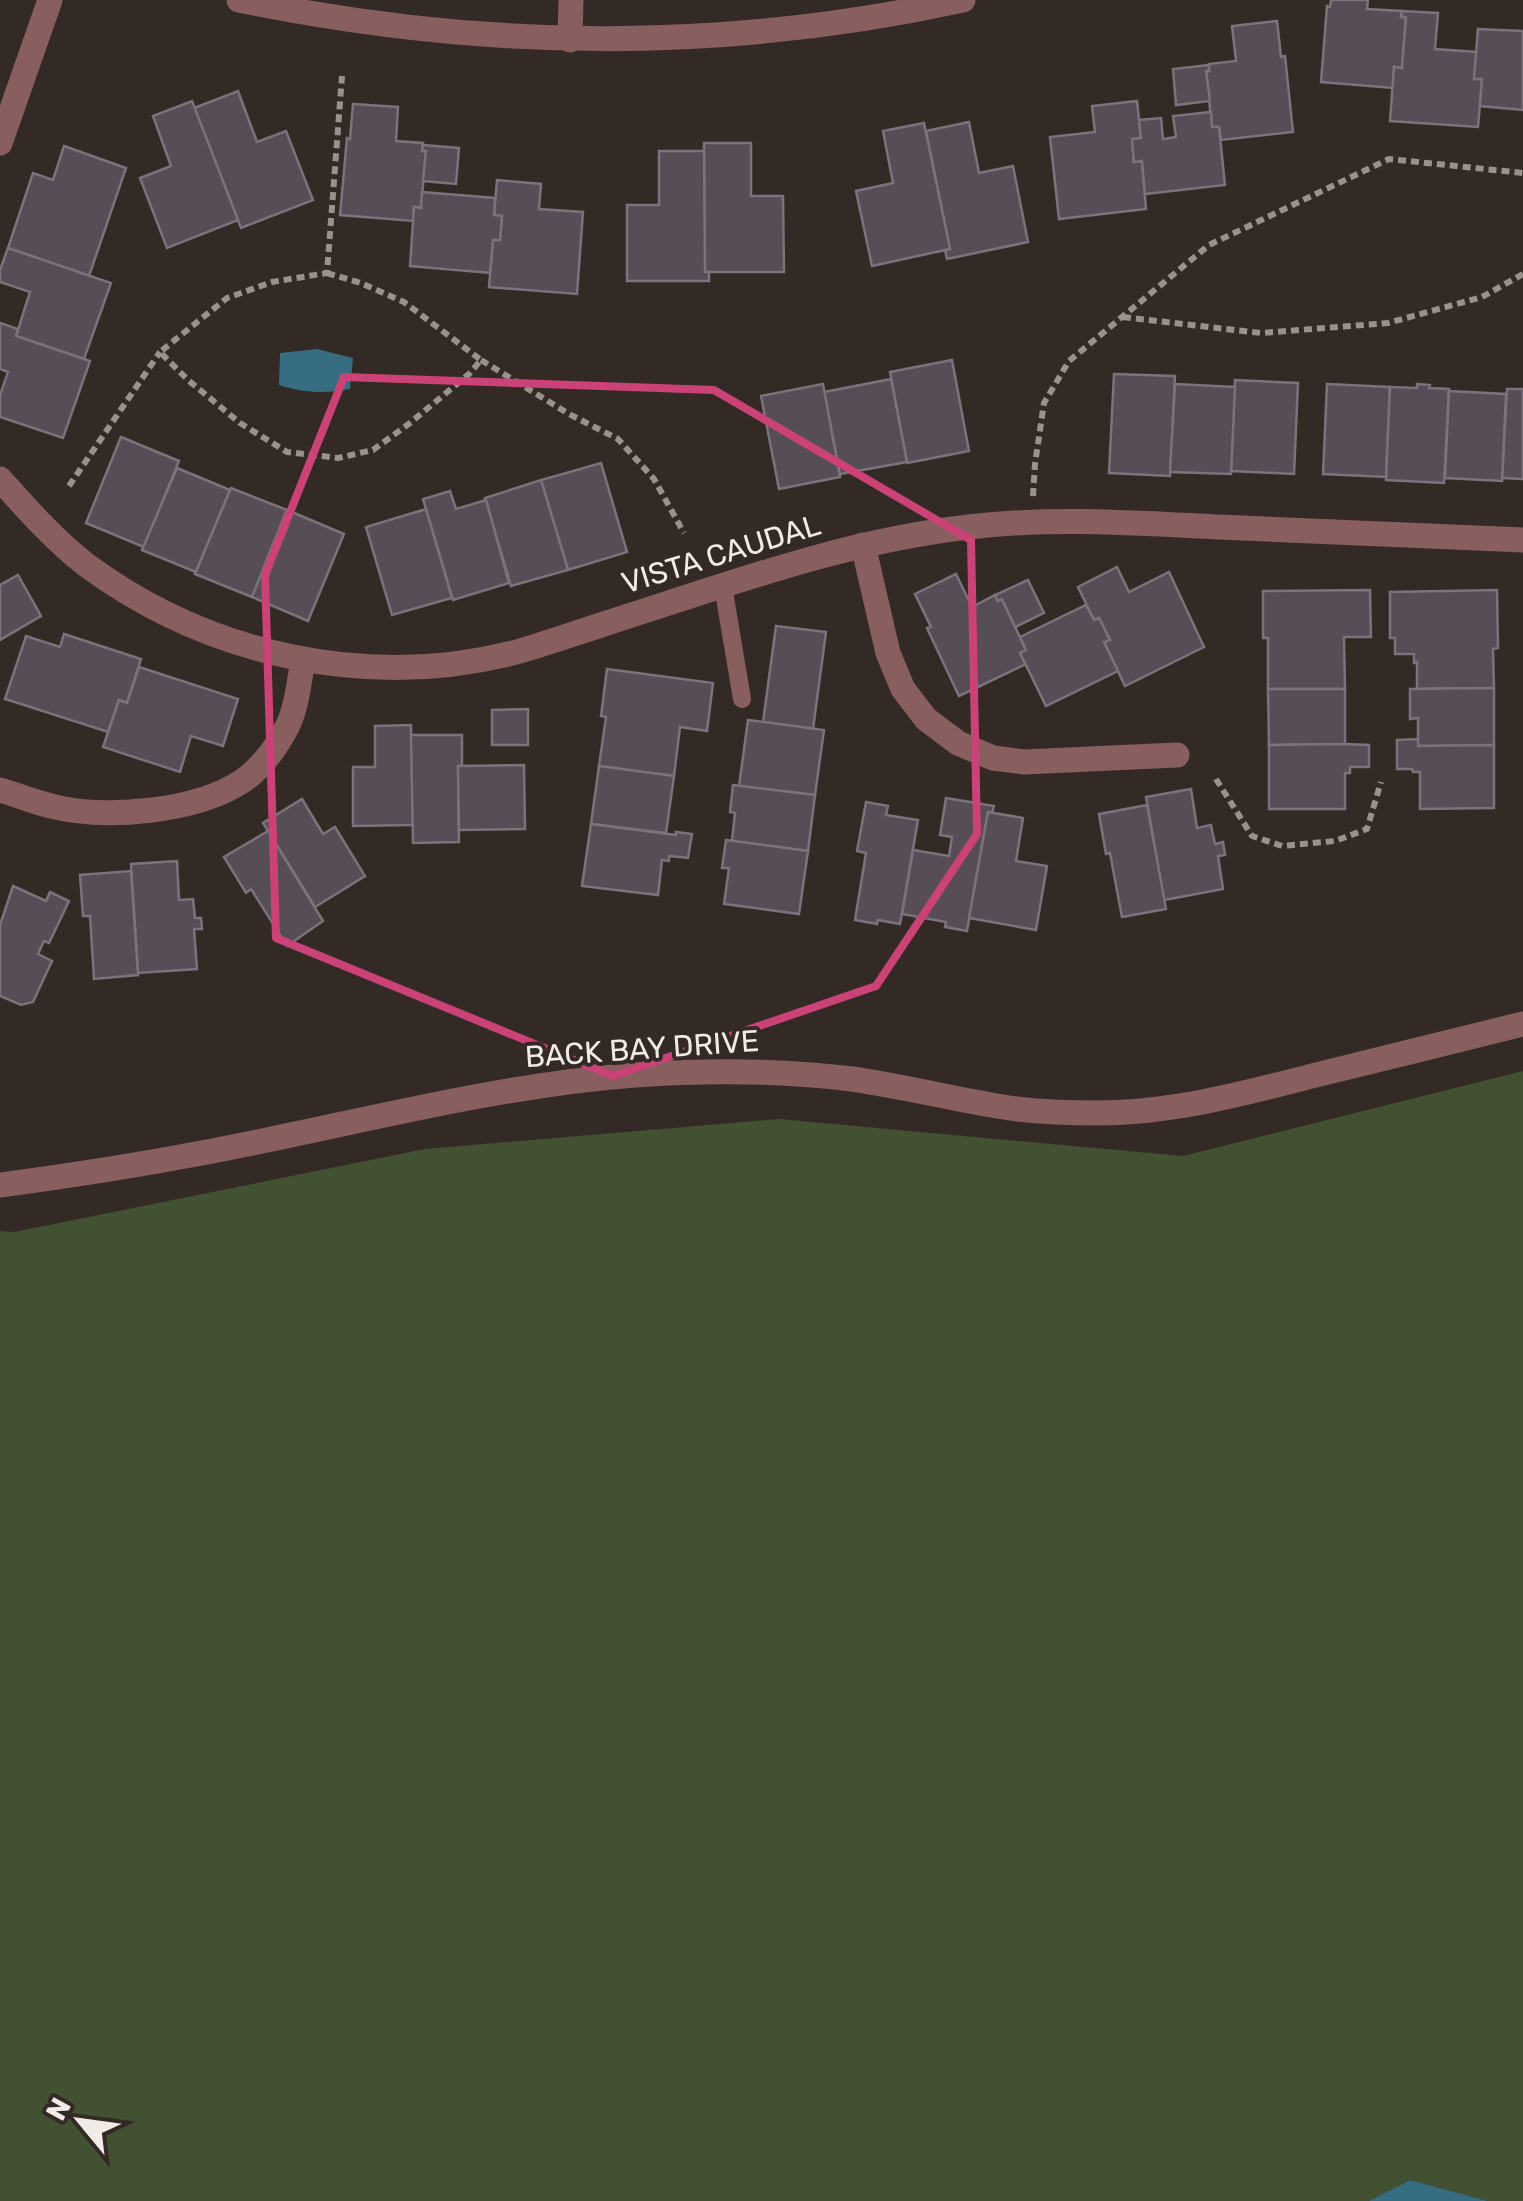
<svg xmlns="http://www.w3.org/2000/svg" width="1523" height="2201" font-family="Rubik,sans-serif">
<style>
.green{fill:#425132}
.water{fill:#366d81}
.building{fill:#564d56;stroke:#7b727b;stroke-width:2.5}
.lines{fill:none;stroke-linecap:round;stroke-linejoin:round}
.path{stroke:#99918d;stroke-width:6;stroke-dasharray:8 5;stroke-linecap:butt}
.service{stroke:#895e5e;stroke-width:18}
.minor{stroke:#895e5e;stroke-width:25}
.tertiary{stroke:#895e5e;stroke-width:25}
.marked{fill:none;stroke:#cb4277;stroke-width:8;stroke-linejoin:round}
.labels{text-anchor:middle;stroke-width:8;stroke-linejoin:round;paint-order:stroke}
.street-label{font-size:30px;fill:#f1ebe7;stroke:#342a25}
</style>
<rect width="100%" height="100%" fill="#342a25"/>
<polygon class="green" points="1523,1071 1523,2201 1488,2201 1410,2180 1369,2201 0,2201 0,1231 14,1232 425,1149 779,1119 1183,1156"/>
<g class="water">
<path d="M317 349 353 358 350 389C324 394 304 393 279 385L280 353Z"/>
<polygon points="1410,2180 1488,2201 1369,2201"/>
</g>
<g class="building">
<polygon points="1331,0 1368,0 1367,9 1402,11 1401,17 1406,17 1402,68 1394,67 1393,88 1321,82 1327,6 1330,7"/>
<polygon points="1402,11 1438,13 1435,49 1477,52 1474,79 1482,79 1478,127 1390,121 1394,67 1402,68 1406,17 1401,17"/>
<polygon points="1277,21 1281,57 1285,56 1293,132 1221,140 1219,127 1212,127 1206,71 1209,71 1209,64 1236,61 1232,26"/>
<polygon points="1478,29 1523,31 1523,110 1480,106 1482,79 1474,79"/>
<polygon points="1209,65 1209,71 1206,71 1210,101 1176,105 1173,69"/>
<polygon points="238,91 257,142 286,131 313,200 241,228 194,108"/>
<polygon points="192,101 238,220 167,248 140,178 171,166 153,116"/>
<polygon points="1137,101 1141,138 1132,139 1134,162 1142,161 1146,209 1059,219 1050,137 1095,132 1092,106"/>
<polygon points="353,104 398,107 396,141 423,143 422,151 426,151 421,208 414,207 413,221 340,215 347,138 350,139"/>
<polygon points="1211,112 1212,127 1219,127 1225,185 1145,194 1142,161 1134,162 1132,139 1141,138 1139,120 1161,118 1163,139 1176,137 1173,116"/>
<polygon points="969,122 979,173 1013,166 1028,242 947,259 945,250 950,249 926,131"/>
<polygon points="924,123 950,249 872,266 856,191 893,183 883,131"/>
<polygon points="704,143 751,143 751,196 783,196 784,272 705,272"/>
<polygon points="423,145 459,148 456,184 423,181 426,151 422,151"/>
<polygon points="64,146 126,168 89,276 8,248 33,173 53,180"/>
<polygon points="659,151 704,151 705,272 709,272 709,281 627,281 627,205 659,205"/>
<polygon points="497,180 541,184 539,209 583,212 577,294 489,287 493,240 500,240 502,216 494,215"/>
<polygon points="422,192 495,198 494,215 502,216 500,240 493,240 490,273 410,266 414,207 421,208"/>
<polygon points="8,248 111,283 84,359 16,336 30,292 0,282 0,270"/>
<polygon points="0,323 18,329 16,336 90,361 63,438 0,417 0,395 8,372 0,369"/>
<polygon points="952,360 969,451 907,463 890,372"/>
<polygon points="1114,374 1175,376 1170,476 1109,473"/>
<polygon points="891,379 907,462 840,474 824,392"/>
<polygon points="1235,380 1298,383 1294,474 1231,471"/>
<polygon points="823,384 840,477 779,489 761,396"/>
<polygon points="1175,384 1235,387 1231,474 1170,472"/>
<polygon points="1327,384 1390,387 1386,477 1323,474"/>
<polygon points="1417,384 1430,385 1429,388 1449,389 1444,483 1386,480 1390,387 1417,388"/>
<polygon points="1507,389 1523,389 1523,479 1502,478"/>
<polygon points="1449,391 1506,394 1502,481 1445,478"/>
<polygon points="121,437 179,461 144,547 86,523"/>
<polygon points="601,463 627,552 568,570 541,480"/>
<polygon points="177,468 230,490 196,572 142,550"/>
<polygon points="541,480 568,570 511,586 485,498"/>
<polygon points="231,488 287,510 252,597 195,574"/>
<polygon points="450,491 456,509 486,500 509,583 453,600 423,499"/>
<polygon points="426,509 452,598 392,615 366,527"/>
<polygon points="287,510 344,534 308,621 252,597"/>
<polygon points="1117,567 1129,592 1169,572 1204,647 1125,686 1104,642 1110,640 1099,618 1094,620 1078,587"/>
<polygon points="956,574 972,607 995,595 998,601 1002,599 1026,650 1020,653 1026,664 959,696 927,628 931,627 915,594"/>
<polygon points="18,575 41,616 0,640 0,585"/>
<polygon points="1028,580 1044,613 1015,627 1002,599 998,601 995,595"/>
<polygon points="1370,590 1371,637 1344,637 1345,689 1268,689 1268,638 1263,638 1263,591"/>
<polygon points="1497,590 1498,648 1493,649 1494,688 1417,689 1417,662 1414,663 1414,654 1395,654 1395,638 1390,638 1390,592"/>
<polygon points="1086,605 1094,620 1099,618 1110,640 1104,642 1118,671 1046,706 1020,653 1026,650 1020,637"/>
<polygon points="776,626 826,632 813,729 763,722"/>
<polygon points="64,634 141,659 127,703 119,700 108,732 5,699 26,636 60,647"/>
<polygon points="139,667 238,699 223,746 191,736 180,772 103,747 119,700 127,703"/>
<polygon points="607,669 713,683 707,731 680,727 674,776 599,766 606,717 601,716"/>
<polygon points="1494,688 1494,745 1418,746 1418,718 1410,719 1410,689"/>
<polygon points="1268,689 1345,689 1345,744 1269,745"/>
<polygon points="528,709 528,745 492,745 492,710"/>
<polygon points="748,720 824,730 815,795 739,786"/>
<polygon points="411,725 413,825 353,826 353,767 375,767 375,726"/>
<polygon points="411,735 462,735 462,765 458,766 459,842 413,843"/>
<polygon points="1418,739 1418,746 1494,745 1494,808 1420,809 1420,772 1413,772 1412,769 1397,769 1397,740"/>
<polygon points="1345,744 1369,745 1369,767 1350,767 1350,773 1345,773 1345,809 1269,809 1269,745"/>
<polygon points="524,765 525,829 459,830 458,766"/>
<polygon points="599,766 674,776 666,833 591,824"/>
<polygon points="733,785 815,795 808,851 732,841 735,813 730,812"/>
<polygon points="1191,789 1197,828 1211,825 1215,844 1223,842 1225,855 1218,856 1223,889 1164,900 1146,797"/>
<polygon points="946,798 994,806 992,813 988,812 967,931 945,927 946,922 902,914 913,850 949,856 952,837 940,835"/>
<polygon points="302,799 323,834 335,827 365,876 315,907 263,823"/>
<polygon points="866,802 888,806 886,815 918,820 900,924 878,920 877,924 855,920 866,853 857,851"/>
<polygon points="1147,805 1166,909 1122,917 1110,853 1106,854 1099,814"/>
<polygon points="988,812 1023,818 1016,861 1047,866 1036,930 969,918"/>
<polygon points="591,824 676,835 676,832 692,834 688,858 669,856 669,861 662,860 658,895 582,886"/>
<polygon points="268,831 323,921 287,946 251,889 246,893 224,857"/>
<polygon points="726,840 808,851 799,914 724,904 729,868 722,868"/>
<polygon points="177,861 179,900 193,899 195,918 201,918 202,929 194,929 197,969 138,973 131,864"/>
<polygon points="131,871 138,975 94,979 90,916 83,916 80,875"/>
<polygon points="13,886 46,901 50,892 69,901 49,943 44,941 38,954 52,961 33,1002 21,1005 0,996 0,925"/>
</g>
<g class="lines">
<g class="path">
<polyline points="327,273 361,283 404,302 481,360 469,374 410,423 373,450 338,458 287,452 240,423 188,380 160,352 227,298 272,282 327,273 342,76"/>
<polyline points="1123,317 1261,333 1388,323 1482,297 1523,274"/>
<polyline points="481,360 569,414 618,439 654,479 684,533"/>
<polyline points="69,486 160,352"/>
<polyline points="1033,496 1035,464 1044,403 1069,361 1209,245 1389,159 1523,173"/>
<polyline points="1216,779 1252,836 1282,846 1335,841 1367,829 1381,782"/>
</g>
<polyline class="service" points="723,586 742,699"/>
<g class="minor">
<polyline points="570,40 571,0"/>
<polyline points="0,143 50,0"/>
<path d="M0 479C27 509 53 539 85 564 209 656 370 691 520 651 548 643 576 633 604 624 724 586 843 541 969 527 1052 517 1134 523 1218 527 1319 531 1421 536 1523 540"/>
<polyline points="863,545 888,653 903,689 926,719 958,743 993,758 1024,762 1177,755"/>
<path d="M0 790C17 795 34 802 51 806 105 820 197 812 244 780 262 767 277 746 287 727 297 707 299 682 303 660"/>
<path d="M0 1185C69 1176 139 1165 207 1152 350 1125 490 1086 635 1075 708 1070 780 1070 852 1079 901 1086 949 1098 997 1106 1031 1112 1065 1113 1098 1113 1171 1113 1242 1094 1312 1076 1382 1059 1453 1041 1523 1024"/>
</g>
<path class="tertiary" d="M239 0C483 50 719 53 963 0"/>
</g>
<path class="marked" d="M344 377 714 390 971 540 977 834 876 986 613 1076 276 938 265 575Z"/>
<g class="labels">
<g class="street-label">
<text transform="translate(721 554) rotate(-17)" y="10">VISTA CAUDAL</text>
<text transform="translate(642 1049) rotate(-4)" y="10">BACK BAY DRIVE</text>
</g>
</g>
<g transform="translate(80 2121) rotate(299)" stroke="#342a25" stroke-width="8" paint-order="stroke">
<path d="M0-8L18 38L0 25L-18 38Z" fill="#f1ebe7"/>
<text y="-15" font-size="28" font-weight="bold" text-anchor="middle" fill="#f1ebe7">N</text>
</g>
</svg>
